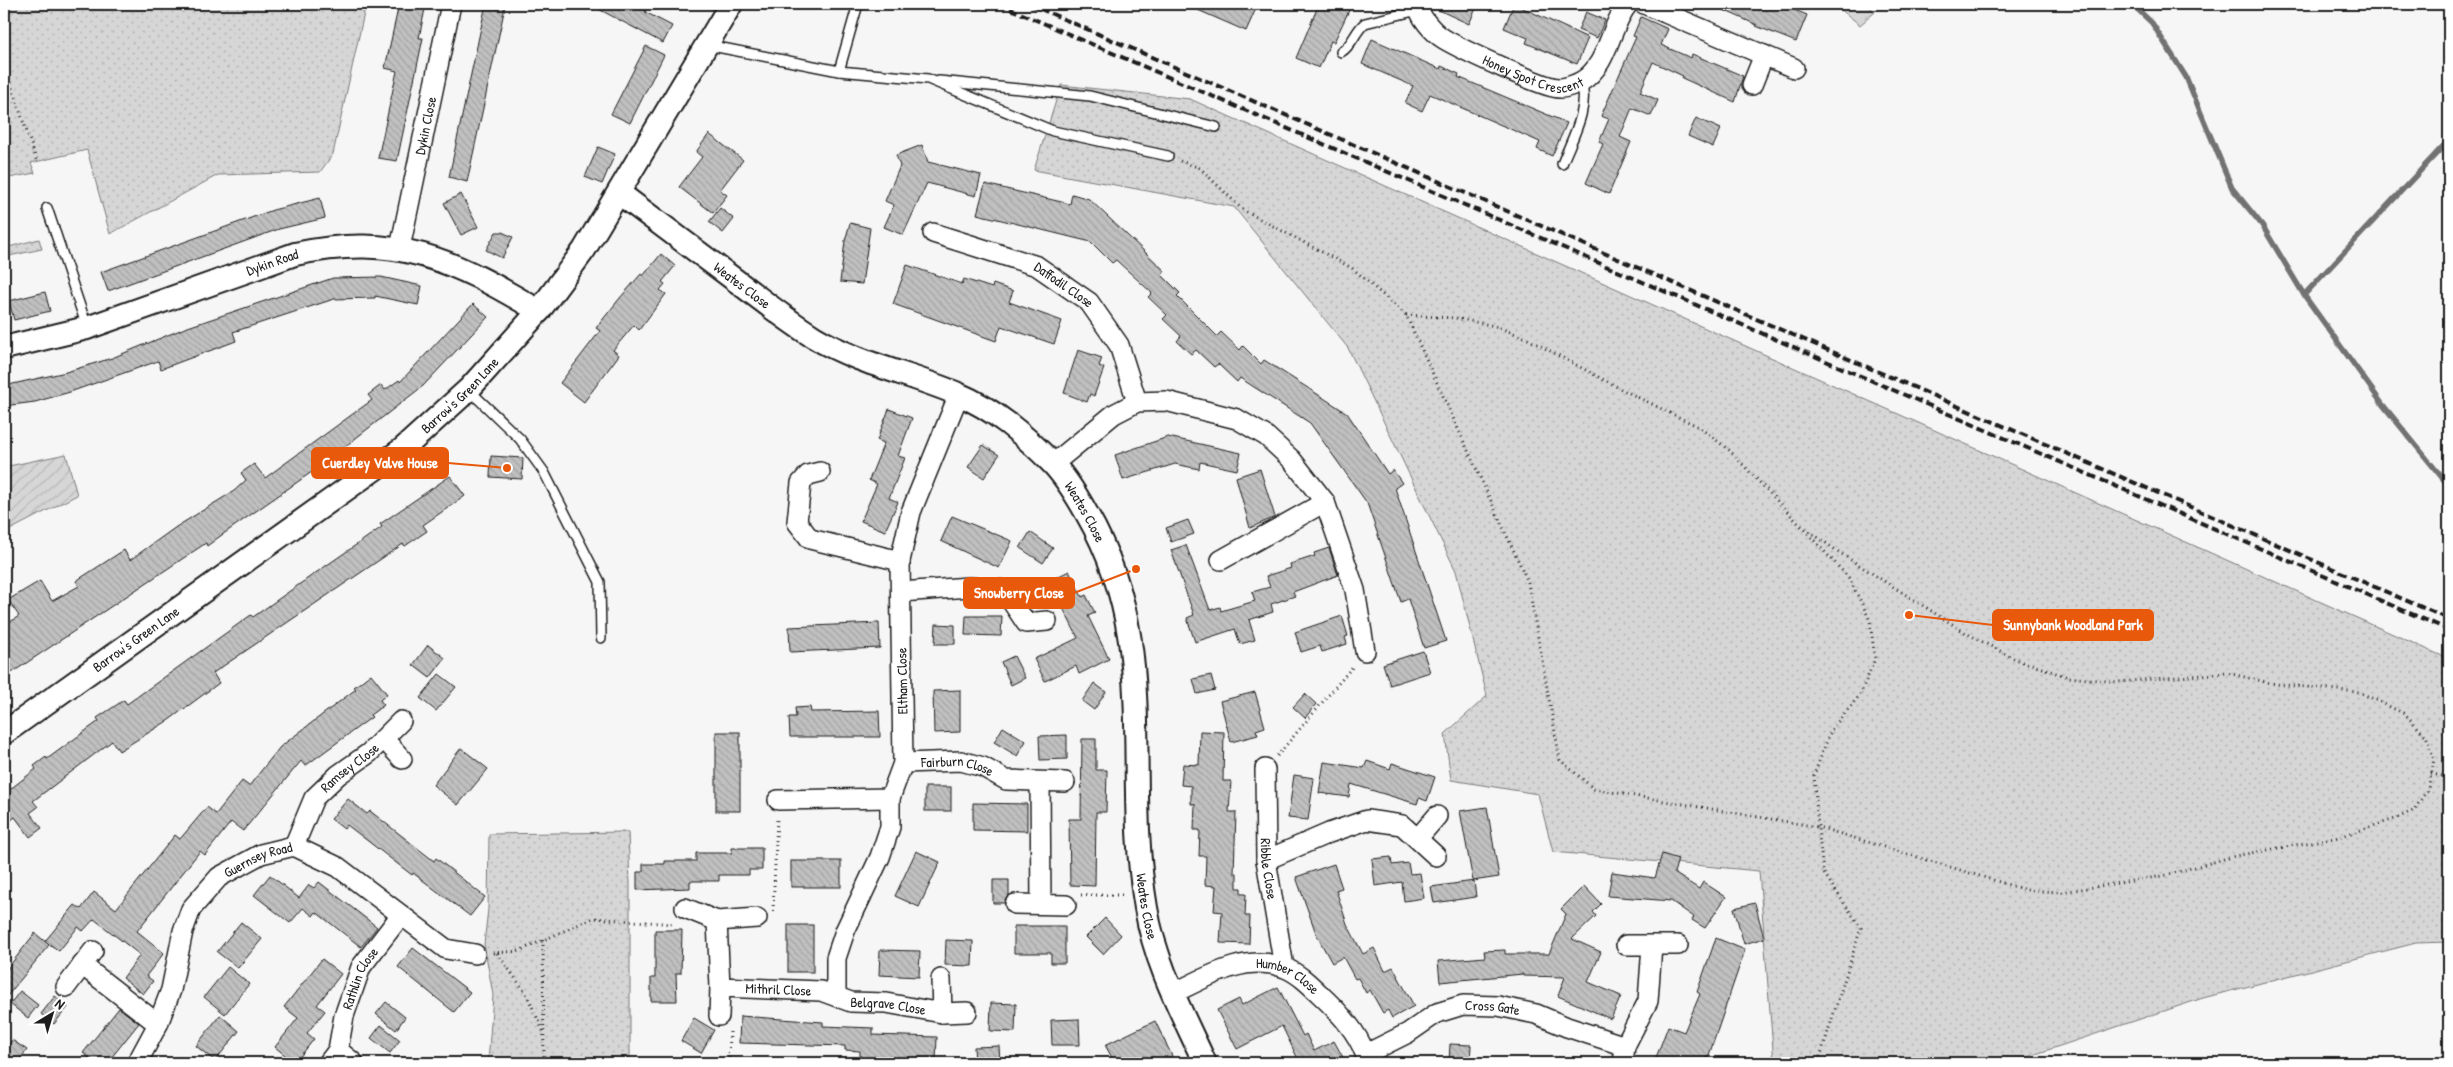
<svg xmlns="http://www.w3.org/2000/svg" width="2453" height="1067" font-family="'Patrick Hand',sans-serif">
<style>
.grass{fill:url(#grass-dots);stroke:#797979}
.forest{fill:url(#forest-crowns);stroke:#797979}
.garden{fill:url(#garden-furrows);stroke:#797979}
.lines{fill:none;stroke-linecap:round;stroke-linejoin:round}
.stream{stroke:#727272;stroke-width:5.5}
.building{fill:url(#building-back-hatch);stroke:#1c1c1c}
.service-casing{stroke:#1c1c1c;stroke-width:12}
.minor-casing{stroke:#1c1c1c;stroke-width:22}
.tertiary-casing{stroke:#1c1c1c;stroke-width:26}
.path{stroke:#1c1c1c;stroke-width:3;stroke-dasharray:1 4;stroke-linecap:butt}
.service{stroke:#fff;stroke-width:9}
.minor{stroke:#fff;stroke-width:19}
.tertiary{stroke:#fff;stroke-width:22}
.rail{stroke:#1c1c1c;stroke-width:4;stroke-dasharray:8 4;stroke-linecap:butt}
.labels{text-anchor:middle;stroke-width:5;stroke-linejoin:round;paint-order:stroke}
.street-label{font-size:14px;fill:#1c1c1c;stroke:#fff}
.leader{fill:none;stroke:#e8590c;stroke-width:2}
.callout-dot{fill:#e8590c;stroke:#fff;stroke-width:2}
.callout{fill:#e8590c;stroke:#e8590c;stroke-width:2}
.callout-label{font-size:15px;text-anchor:middle;font-weight:bold;fill:#fff}
</style>
<defs>
<pattern id="grass-dots" width="8" height="8" patternUnits="userSpaceOnUse" patternTransform="scale(1.25)"><rect width="8" height="8" fill="#d6d6d6"/><path d="M2 2h.1M6 6h.1" fill="none" stroke="#b7b7b7" stroke-width="1.8" stroke-linecap="round"/></pattern>
<pattern id="forest-crowns" width="20" height="18" patternUnits="userSpaceOnUse" patternTransform="scale(1.25)"><rect width="20" height="18" fill="#d6d6d6"/><path d="M2 6a3 3 0 1 1 6 0M12 15a3 3 0 1 1 6 0" fill="none" stroke="#b7b7b7"/></pattern>
<pattern id="garden-furrows" width="10" height="10" patternUnits="userSpaceOnUse" patternTransform="scale(1.25)"><rect width="10" height="10" fill="#d6d6d6"/><path d="M-1 1l2-2M0 10L10 0M9 11l2-2" fill="none" stroke="#b7b7b7"/></pattern>
<pattern id="building-back-hatch" width="6" height="6" patternUnits="userSpaceOnUse" patternTransform="scale(1.25)"><rect width="6" height="6" fill="#c0c0c0"/><path d="M-1 5l2 2M0 0l6 6M5-1l2 2" fill="none" stroke="#a4a4a4"/></pattern>
</defs>
<rect width="100%" height="100%" fill="#f6f6f6"/>
<filter id="ink" filterUnits="userSpaceOnUse"><feTurbulence type="fractalNoise" baseFrequency=".02" numOctaves="2"/><feDisplacementMap in="SourceGraphic" scale="10" xChannelSelector="R" yChannelSelector="G"/><feConvolveMatrix kernelMatrix="1 2 1 2 8 2 1 2 1" color-interpolation-filters="sRGB"/></filter>
<g filter="url(#ink)">
<g class="grass">
<polygon points="4,4 366,4 333,154 320,172 218,175 110,234 87,150 31,163 35,173 4,179"/>
<polygon points="1061,85 1190,99 2449,659 2449,942 2416,943 2203,998 2009,1063 1774,1063 1759,871 1553,852 1538,794 1451,780 1445,734 1487,696 1456,571 1348,348 1234,207 1034,170"/>
<polygon points="39,239 42,249 4,257 4,244 5,248"/>
<polygon points="628,832 630,883 630,1063 488,1063 493,995 484,944 488,909 489,834"/>
</g>
<polygon class="forest" points="1834,4 1866,4 1875,12 1860,25"/>
<polygon class="garden" points="66,454 77,495 4,533 4,467"/>
<g class="lines">
<g class="stream">
<polyline points="2132,4 2152,23 2186,77 2232,188 2262,225 2304,295"/>
<polyline points="2449,140 2304,295 2383,405 2449,486"/>
</g>
</g>
<g class="building">
<polygon points="399,4 426,4 419,38 423,38 397,161 378,158 397,71 385,68"/>
<polygon points="486,4 505,7 467,182 449,177"/>
<polygon points="589,4 634,4 646,10 645,12 672,26 663,43"/>
<polygon points="1184,4 1258,4 1246,31"/>
<polygon points="1319,4 1352,4 1334,42 1331,41 1319,68 1296,58"/>
<polygon points="1429,4 1478,4 1469,24 1430,6"/>
<polygon points="1514,4 1588,38 1577,64 1526,43 1528,38 1504,28"/>
<polygon points="1710,4 1780,4 1807,15 1796,42 1756,26 1757,25"/>
<polygon points="1586,12 1605,20 1597,38 1578,30"/>
<polygon points="1641,17 1668,29 1661,45 1691,58 1692,54 1743,76 1735,102 1682,78 1683,76 1653,62 1640,92 1658,100 1651,116 1632,108 1620,137 1631,142 1609,194 1586,183 1603,144 1599,142 1609,119 1601,116 1636,37 1633,36"/>
<polygon points="1372,39 1440,69 1441,66 1459,74 1458,77 1567,123 1552,156 1537,149 1540,142 1430,94 1422,111 1405,103 1413,86 1362,64"/>
<polygon points="646,46 664,55 630,123 611,114"/>
<polygon points="1696,118 1721,129 1713,147 1688,136"/>
<polygon points="709,134 743,160 720,190 727,195 713,213 679,187 702,157 696,152"/>
<polygon points="922,145 928,162 981,175 976,196 927,183 903,235 884,227 894,205 885,201 900,166 896,155"/>
<polygon points="598,147 615,154 602,184 585,177"/>
<polygon points="985,184 1070,204 1072,194 1089,199 1165,271 1162,275 1180,293 1177,296 1217,336 1221,332 1240,350 1243,346 1261,364 1264,360 1347,413 1388,474 1393,470 1402,483 1395,488 1446,641 1424,648 1408,599 1401,602 1367,503 1310,423 1240,378 1237,382 1218,364 1214,367 1196,350 1191,354 1177,341 1181,336 1163,319 1167,315 1148,297 1152,293 1116,260 1112,263 1091,242 977,214"/>
<polygon points="461,194 478,227 461,235 444,203"/>
<polygon points="320,198 325,218 279,229 108,291 101,272 273,210"/>
<polygon points="720,208 734,219 723,233 709,222"/>
<polygon points="850,223 870,228 862,284 840,282 845,241"/>
<polygon points="496,232 502,232 513,237 502,258 486,250"/>
<polygon points="661,254 675,266 662,282 665,284 660,290 666,294 639,330 634,325 613,350 619,355 584,402 560,383 600,331 596,328 620,298 641,274 643,276"/>
<polygon points="907,265 962,284 964,279 992,288 993,284 1013,291 1009,302 1062,321 1054,344 1001,326 996,341 893,304"/>
<polygon points="381,277 422,286 418,305 375,296 375,298 334,299 233,332 236,341 161,369 158,361 70,392 35,402 4,406 4,386 66,372 112,358 185,328 333,278"/>
<polygon points="45,292 50,311 14,320 9,301"/>
<polygon points="473,304 488,317 423,386 316,469 219,537 207,546 206,543 4,678 4,626 19,616 8,600 40,581 52,601 79,586 76,581 124,550 130,560 176,527 234,491 246,480 241,473 254,464 265,478 372,400 368,395 381,385 385,390 399,380 400,382"/>
<polygon points="1078,350 1102,358 1099,366 1104,368 1094,396 1090,394 1087,402 1064,393"/>
<polygon points="889,409 912,418 898,456 905,458 889,498 898,502 885,531 861,521 877,484 869,480 884,443 877,440"/>
<polygon points="1168,437 1241,453 1237,470 1200,462 1199,469 1175,464 1123,480 1115,455"/>
<polygon points="983,445 999,455 984,478 968,467"/>
<polygon points="491,456 523,458 522,479 490,477"/>
<polygon points="1260,469 1275,517 1250,528 1236,477"/>
<polygon points="450,476 465,496 423,525 427,531 405,546 403,544 213,673 219,683 169,720 119,751 112,741 33,801 38,807 30,813 42,828 30,837 15,817 4,826 4,794 36,769 34,766 46,757 47,759 99,721 97,718 124,700 127,704 251,615 253,617 304,581 382,527 380,524"/>
<polygon points="952,516 1012,541 999,568 941,541"/>
<polygon points="1188,520 1194,534 1171,542 1166,528"/>
<polygon points="1030,532 1053,548 1043,563 1020,548"/>
<polygon points="1186,545 1210,610 1220,607 1221,611 1255,601 1252,592 1270,587 1266,576 1291,568 1290,564 1315,556 1314,553 1329,548 1338,575 1293,592 1295,596 1271,604 1273,612 1249,620 1255,640 1240,644 1235,629 1195,642 1187,618 1194,615 1171,550"/>
<polygon points="1069,571 1082,597 1086,595 1095,613 1088,616 1109,659 1079,674 1076,666 1045,681 1034,659 1078,638 1059,600 1054,602 1045,583"/>
<polygon points="966,616 1002,616 1001,636 965,635"/>
<polygon points="1342,616 1348,636 1345,637 1347,644 1322,652 1320,646 1301,652 1295,632"/>
<polygon points="879,623 880,648 790,652 789,627"/>
<polygon points="936,624 955,625 955,644 935,644"/>
<polygon points="428,645 445,658 430,678 413,665"/>
<polygon points="1423,651 1430,672 1390,685 1383,664"/>
<polygon points="1014,656 1025,678 1011,685 1001,662"/>
<polygon points="371,674 387,694 380,700 384,705 370,715 372,717 305,766 301,761 243,831 231,822 205,855 200,851 137,931 164,953 146,976 153,981 143,994 123,978 140,955 94,919 83,931 78,927 59,951 45,941 75,905 81,909 94,892 116,909 175,835 180,839 207,807 216,814 242,781 249,786 280,747 356,689 354,687"/>
<polygon points="439,674 456,687 436,711 420,698"/>
<polygon points="1211,675 1215,690 1197,694 1193,679"/>
<polygon points="1094,683 1106,692 1094,710 1082,701"/>
<polygon points="960,690 960,732 934,733 933,691"/>
<polygon points="1255,692 1265,727 1256,730 1258,735 1231,742 1220,701"/>
<polygon points="1305,694 1316,704 1305,718 1293,707"/>
<polygon points="810,707 811,712 879,711 880,737 790,737 789,717 796,717 795,708"/>
<polygon points="1003,727 1026,741 1017,756 994,742"/>
<polygon points="1200,731 1224,732 1223,781 1231,781 1229,812 1236,812 1234,873 1237,873 1237,888 1241,888 1241,894 1246,894 1245,916 1250,916 1249,944 1220,943 1222,912 1214,911 1216,886 1205,885 1206,856 1199,856 1200,830 1194,830 1195,804 1191,804 1191,786 1181,785 1183,764 1199,765"/>
<rect x="716" y="732" width="24" height="79"/>
<polygon points="1067,735 1067,759 1040,760 1039,736"/>
<polygon points="1082,739 1096,739 1096,770 1107,770 1106,812 1096,812 1095,886 1070,885 1069,819 1081,819"/>
<polygon points="461,748 488,769 458,805 433,785"/>
<polygon points="1367,761 1390,769 1392,763 1435,777 1427,801 1419,798 1417,804 1351,784 1349,797 1319,793 1324,762 1364,768"/>
<polygon points="1294,775 1314,778 1308,820 1288,818"/>
<rect x="925" y="787" width="26" height="24"/>
<polygon points="348,799 367,814 370,811 434,861 436,858 485,897 470,916 413,873 412,875 347,825 344,829 331,819"/>
<polygon points="973,803 1027,804 1027,831 973,830"/>
<polygon points="1487,807 1499,877 1473,881 1460,811"/>
<polygon points="732,848 762,848 762,870 749,870 749,875 719,875 719,881 690,881 690,888 637,890 637,872 643,872 643,864 665,864 665,861 696,861 696,853 732,853"/>
<polygon points="916,851 940,862 919,907 895,896"/>
<polygon points="1662,854 1678,859 1674,873 1699,889 1703,882 1726,897 1705,928 1692,920 1694,917 1671,901 1608,896 1612,872 1655,878"/>
<polygon points="1391,857 1392,865 1408,863 1410,874 1420,873 1424,898 1404,901 1402,882 1375,886 1372,859"/>
<rect x="791" y="861" width="50" height="26"/>
<polygon points="1334,864 1342,888 1336,890 1347,924 1363,954 1374,948 1385,971 1393,967 1414,1006 1392,1018 1388,1010 1383,1013 1370,990 1366,993 1358,978 1355,979 1343,957 1332,963 1317,936 1296,877"/>
<polygon points="270,875 299,898 309,885 314,888 319,882 377,927 361,947 316,912 313,916 303,908 290,923 254,895"/>
<polygon points="993,880 1009,880 1009,895 1004,903 993,903"/>
<polygon points="1474,881 1476,897 1434,903 1431,887"/>
<polygon points="1584,886 1601,904 1593,912 1596,916 1572,939 1601,952 1588,982 1621,996 1611,1019 1558,996 1565,977 1523,976 1523,974 1440,982 1438,961 1485,957 1484,951 1505,950 1505,954 1549,954 1566,914 1561,909"/>
<polygon points="1755,903 1764,938 1744,944 1734,908"/>
<polygon points="1105,918 1121,935 1103,954 1086,937"/>
<polygon points="241,922 262,939 238,968 217,952"/>
<rect x="788" y="925" width="25" height="47"/>
<polygon points="1014,926 1065,926 1065,963 1051,963 1051,953 1014,953"/>
<polygon points="655,930 682,930 681,973 676,973 677,1001 651,1001 651,978 655,978"/>
<polygon points="35,933 49,945 4,1000 4,973"/>
<polygon points="1716,938 1745,950 1708,1058 1706,1057 1704,1063 1654,1063 1668,1026 1684,1032 1700,994 1697,992"/>
<polygon points="946,940 973,941 972,966 945,965"/>
<polygon points="413,948 470,992 454,1012 398,967"/>
<polygon points="880,950 920,951 919,977 879,975"/>
<polygon points="322,959 341,974 317,1005 325,1011 307,1033 314,1039 295,1063 275,1047 298,1018 284,1007"/>
<polygon points="228,967 249,984 225,1014 204,997"/>
<polygon points="1278,987 1303,1036 1306,1034 1314,1051 1334,1041 1346,1063 1289,1063 1298,1059 1282,1026 1237,1049 1217,1010 1239,999 1242,1005"/>
<polygon points="20,991 38,1005 28,1018 10,1004"/>
<polygon points="55,996 68,1007 54,1024 41,1014"/>
<polygon points="386,1002 405,1017 396,1030 376,1014"/>
<polygon points="991,1003 1016,1004 1015,1032 990,1031"/>
<polygon points="119,1008 139,1023 107,1063 97,1063 83,1053"/>
<polygon points="220,1015 239,1031 215,1061 196,1046"/>
<polygon points="740,1016 823,1022 823,1026 873,1028 873,1035 937,1037 936,1061 860,1058 860,1051 845,1050 845,1046 739,1043"/>
<polygon points="694,1018 714,1030 701,1053 681,1041"/>
<polygon points="1079,1019 1080,1045 1052,1045 1051,1020"/>
<polygon points="1155,1021 1172,1056 1157,1063 1115,1063 1105,1045"/>
<polygon points="381,1025 400,1040 390,1053 371,1038"/>
<polygon points="12,1040 27,1050 17,1063 4,1054"/>
<polygon points="1450,1044 1471,1045 1470,1063 1449,1063"/>
<polygon points="999,1046 1000,1063 975,1063 974,1047"/>
</g>
<g class="lines">
<defs>
<g id="service">
<polyline points="707,45 839,71 928,79 1053,131 1168,156"/>
<path d="M1341 52C1352 46 1355 31 1365 23L1418 10"/>
<polyline points="839,71 858,4"/>
<polyline points="939,81 1090,96 1216,127"/>
<path d="M1562 164C1572 138 1590 109 1581 81"/>
<polyline points="47,208 87,327"/>
<polyline points="469,390 520,439 544,472 600,582 601,638"/>
</g>
<g id="minor">
<path id="s1" d="M1418 4C1418 16 1434 33 1444 39 1461 49 1545 89 1560 88 1566 88 1577 84 1582 81 1609 64 1609 27 1628 4"/>
<polyline points="1644,4 1794,68"/>
<polyline points="1752,85 1764,55"/>
<path id="s2" d="M933 233 1037 266 1089 302 1119 345 1137 402"/>
<path id="s3" d="M400 248 451 4"/>
<polyline points="1053,464 1114,414 1137,402 1166,401 1237,419 1266,436 1292,460 1325,502 1355,590 1365,651"/>
<polyline points="820,472 808,475 801,483 797,522 810,539 900,561"/>
<polyline points="1221,560 1325,502"/>
<polyline points="901,592 969,587 1004,590 1026,623 1047,621"/>
<polyline points="384,739 402,759"/>
<path id="s4" d="M903 763 961 761 983 767 1006 780 1065 782"/>
<path id="s5" d="M1265 769 1266 860 1284 967"/>
<polyline points="1040,782 1041,904"/>
<polyline points="778,800 890,798 903,763 900,561 911,512 959,394"/>
<polyline points="1418,838 1437,816"/>
<path id="s6" d="M294 846 314 798 338 775 369 753 401 721"/>
<polyline points="1266,860 1329,833 1367,820 1402,825 1436,856"/>
<polyline points="1015,904 1066,905"/>
<path id="s7" d="M685 908 717 921 720 987 821 991 851 1002 886 1003 942 1013 967 1012"/>
<polyline points="717,921 757,918"/>
<polyline points="1626,945 1678,945"/>
<polyline points="82,965 158,1024"/>
<polyline points="941,979 942,1013"/>
<polyline points="66,987 93,951"/>
<path id="s8" d="M1172 994C1205 978 1246 952 1285 968 1301 974 1316 991 1329 1003 1347 1021 1362 1039 1368 1063"/>
<polyline points="836,995 836,958 845,931 880,857 890,827 890,798"/>
<polyline points="719,1016 720,987"/>
<polyline points="338,1050 354,1063"/>
<path id="s9" d="M1366 1054 1408 1033 1437 1013 1463 1005 1498 1006 1536 1014 1567 1027 1625 1046"/>
<path id="s10" d="M137 1063 158 1024 171 990 183 931 191 909 219 877 261 854 294 846 338 867 446 949 475 954"/>
<path id="s11" d="M328 1063 338 1050 344 1016 361 967 401 915"/>
<polyline points="1623,1063 1625,1046 1648,1001 1652,946"/>
</g>
<g id="tertiary">
<path id="s12" d="M619 193C659 223 699 253 739 283 763 301 788 321 814 337 859 364 911 374 958 394 994 409 1024 435 1051 462 1065 476 1077 496 1087 514 1162 644 1122 770 1146 908 1155 963 1182 1013 1205 1063"/>
<path id="s13" d="M4 348 87 328 295 254C397 232 453 260 539 311"/>
<path id="s14" d="M4 733 404 448 469 389 539 311 584 250 731 4"/>
</g>
</defs>
<use href="#service" class="service-casing"/>
<use href="#minor" class="minor-casing"/>
<use href="#tertiary" class="tertiary-casing"/>
<g class="path">
<polyline points="4,64 37,162"/>
<polyline points="1180,161 1200,168 1243,210 1352,268 1406,315 1528,582 1560,760 1594,789 1818,827 1823,872 1861,928 1818,1063"/>
<polyline points="1406,315 1455,318 1495,326 1526,338 1621,389 1699,427 1729,450 1799,524 1840,553 1966,633 2015,659 2068,677 2117,682 2227,673 2275,684 2359,692 2405,714 2426,736 2434,760 2428,789 2414,810 2395,819 2339,837 2235,856 2163,876 2062,892 2026,890 1818,827 1814,775 1831,730 1860,695 1875,659 1870,620 1849,578 1799,524"/>
<polyline points="1277,756 1354,665"/>
<polyline points="2431,774 2449,777"/>
<polyline points="1081,895 1124,895"/>
<polyline points="773,911 777,818"/>
<polyline points="543,940 544,1063"/>
<polyline points="493,953 519,951 593,918 674,924"/>
<polyline points="497,953 526,993 543,1031"/>
<polyline points="729,1063 730,1031"/>
</g>
<use href="#service" class="service"/>
<use href="#minor" class="minor"/>
<use href="#tertiary" class="tertiary"/>
<g class="rail">
<polyline points="999,4 2449,630"/>
<polyline points="1029,4 2449,619"/>
</g>
</g>
</g>
<g class="labels">
<g class="street-label">
<text dy="5" stroke="none"><textPath href="#s1" startOffset="142">Honey Spot Crescent</textPath></text>
<text dy="5" stroke="none"><textPath href="#s3" startOffset="125">Dykin Close</textPath></text>
<text dy="5" stroke="none"><textPath href="#s13" startOffset="282">Dykin Road</textPath></text>
<text dy="5" stroke="none"><textPath href="#s12" startOffset="154">Weates Close</textPath></text>
<text dy="5" stroke="none"><textPath href="#s2" startOffset="142">Daffodil Close</textPath></text>
<text dy="5" stroke="none"><textPath href="#s14" startOffset="568">Barrow's Green Lane</textPath></text>
<text dy="5" stroke="none"><textPath href="#s12" startOffset="574">Weates Close</textPath></text>
<text dy="5" stroke="none"><textPath href="#s14" startOffset="162">Barrow's Green Lane</textPath></text>
<text transform="translate(902 681) rotate(-91)" y="5">Eltham Close</text>
<text dy="5" stroke="none"><textPath href="#s6" startOffset="99">Ramsey Close</textPath></text>
<text dy="5" stroke="none"><textPath href="#s4" startOffset="55">Fairburn Close</textPath></text>
<text dy="5" stroke="none"><textPath href="#s10" startOffset="250">Guernsey Road</textPath></text>
<text dy="5" stroke="none"><textPath href="#s5" startOffset="100">Ribble Close</textPath></text>
<text dy="5" stroke="none"><textPath href="#s12" startOffset="978">Weates Close</textPath></text>
<text dy="5" stroke="none"><textPath href="#s11" startOffset="92">Rathlin Close</textPath></text>
<text dy="5" stroke="none"><textPath href="#s8" startOffset="125">Humber Close</textPath></text>
<text dy="5" stroke="none"><textPath href="#s7" startOffset="159">Mithril Close</textPath></text>
<text dy="5" stroke="none"><textPath href="#s7" startOffset="271">Belgrave Close</textPath></text>
<text dy="5" stroke="none"><textPath href="#s9" startOffset="139">Cross Gate</textPath></text>
</g>
</g>
<path class="leader" d="M507 468L448 463M1136 569L1074 593M1909 615L1993 625"/>
<g class="callout-dot">
<circle cx="507" cy="468" r="5"/>
<circle cx="1136" cy="569" r="5"/>
<circle cx="1909" cy="615" r="5"/>
</g>
<g class="callout">
<rect x="312" y="448" width="136" height="30" rx="5"/>
<rect x="964" y="578" width="110" height="30" rx="5"/>
<rect x="1993" y="610" width="160" height="30" rx="5"/>
</g>
<g class="callout-label">
<text x="380" y="468">Cuerdley Valve House</text>
<text x="1019" y="598">Snowberry Close</text>
<text x="2073" y="630">Sunnybank Woodland Park</text>
</g>
<rect width="2453" height="1067" fill="none" stroke="#fff" stroke-width="20"/>
<rect x="10" y="10" width="2433" height="1047" fill="none" stroke="#1c1c1c" stroke-width="2" filter="url(#ink)"/>
<g transform="translate(52 1014) rotate(38)" stroke="#ffffff" stroke-width="4" paint-order="stroke">
<path d="M0-4L9 19L0 12L-9 19Z" fill="#1c1c1c"/>
<text y="-8" font-size="14" font-weight="bold" text-anchor="middle" fill="#1c1c1c">N</text>
</g>
</svg>
